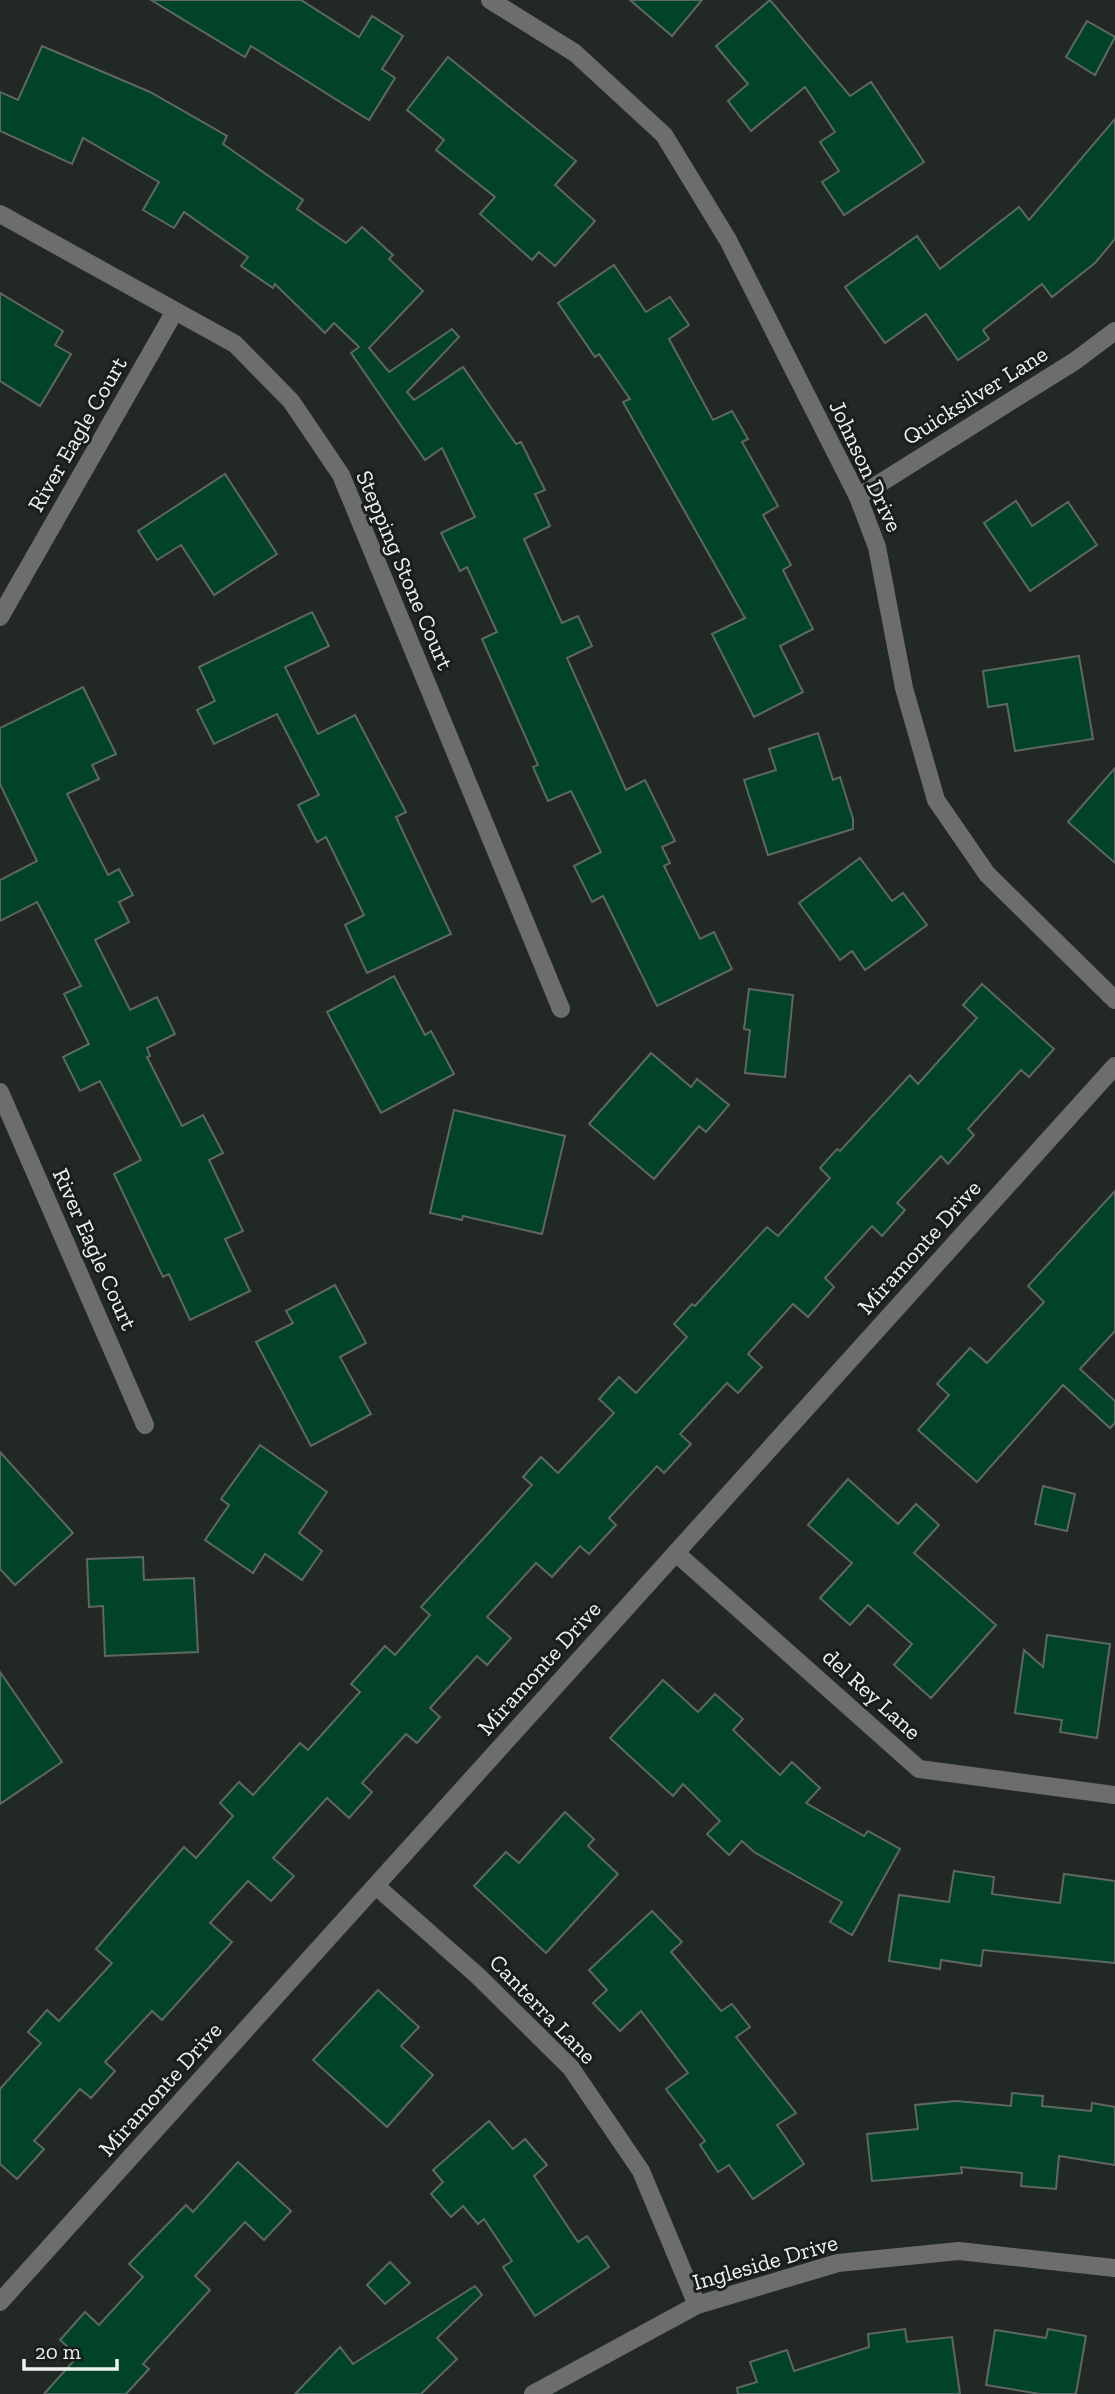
<svg xmlns="http://www.w3.org/2000/svg" width="1115" height="2394" font-family="'Zilla Slab',serif">
<style>
.building{fill:#004329;stroke:#5f6762;stroke-width:2}
.lines{fill:none;stroke-linecap:round;stroke-linejoin:round}
.minor{stroke:#6d6d70;stroke-width:18}
.tertiary{stroke:#6d6d70;stroke-width:18}
.labels{text-anchor:middle;stroke-width:6;stroke-linejoin:round;paint-order:stroke}
.street-label{font-size:23px;fill:#eef3f0;stroke:#181f1b}
</style>
<rect width="100%" height="100%" fill="#222925"/>
<g class="building">
<polygon points="151,0 301,0 359,37 372,16 403,36 382,69 395,78 369,120 251,46 245,57"/>
<polygon points="630,0 702,0 672,36"/>
<polygon points="770,0 850,96 871,82 924,162 844,215 822,182 839,171 820,142 835,132 805,87 751,131 728,101 748,84 716,46"/>
<polygon points="1087,21 1115,37 1095,75 1066,57"/>
<polygon points="42,46 150,92 227,136 223,144 303,200 297,209 346,243 362,227 393,255 389,259 423,291 369,348 389,372 452,329 459,337 407,392 414,400 463,367 516,444 521,442 545,490 535,494 550,526 524,539 562,623 578,616 592,646 567,658 626,790 645,780 675,841 662,847 670,863 664,866 700,939 714,932 732,969 657,1006 603,896 592,902 574,866 601,852 571,791 548,801 533,767 538,765 482,639 497,632 467,567 460,571 441,533 475,517 442,448 425,460 351,353 359,347 334,323 325,333 275,284 273,288 241,266 248,257 184,212 174,228 143,210 159,182 83,138 72,164 0,131 0,92 18,100"/>
<polygon points="448,57 576,161 555,185 595,221 555,266 539,252 532,260 480,214 495,197 436,150 444,140 407,110"/>
<polygon points="1115,119 1115,239 1095,263 1052,297 1042,284 983,330 989,339 958,360 926,314 885,343 845,287 917,236 940,269 1019,207 1029,220"/>
<polygon points="614,265 646,312 670,297 689,325 669,339 713,420 732,411 748,439 742,442 778,506 763,515 791,565 783,570 813,629 780,646 803,692 754,717 712,634 745,618 623,402 630,399 599,354 595,357 558,303"/>
<polygon points="0,293 63,331 55,345 71,354 40,406 0,381"/>
<polygon points="225,474 277,554 214,595 181,545 157,560 138,531"/>
<polygon points="1016,501 1032,526 1068,502 1097,545 1030,591 984,523"/>
<polygon points="312,612 329,646 285,667 318,734 355,715 406,812 396,817 451,934 367,973 345,925 364,915 326,837 317,842 298,805 319,795 277,714 214,744 197,710 215,701 199,667"/>
<polygon points="1079,656 1093,739 1015,751 1007,704 988,707 983,671"/>
<polygon points="83,687 116,754 92,765 99,779 67,794 108,875 119,869 133,895 119,902 129,922 95,940 130,1010 157,997 175,1034 147,1048 150,1056 147,1057 182,1126 203,1115 223,1153 209,1160 243,1231 225,1239 250,1291 190,1320 169,1274 163,1277 114,1174 141,1160 100,1081 80,1091 63,1057 89,1044 64,994 81,986 37,902 0,921 0,880 37,861 0,784 0,728"/>
<polygon points="818,733 833,780 840,777 853,819 853,829 768,855 744,780 776,770 769,749"/>
<polygon points="1115,768 1115,863 1068,822"/>
<polygon points="860,858 892,901 903,893 927,925 865,970 852,951 840,960 799,903"/>
<polygon points="394,976 425,1035 431,1031 454,1074 381,1113 327,1012"/>
<polygon points="982,984 1054,1049 1029,1077 1021,1070 968,1129 974,1135 948,1164 941,1156 897,1203 905,1210 882,1236 872,1226 825,1278 834,1287 808,1317 793,1304 748,1354 762,1367 738,1393 727,1383 680,1434 691,1444 664,1473 657,1466 609,1518 616,1525 589,1554 580,1546 552,1577 536,1563 487,1617 511,1638 487,1665 477,1656 430,1708 440,1717 417,1743 406,1734 362,1783 372,1792 349,1818 327,1798 273,1858 294,1876 271,1901 248,1881 210,1923 232,1942 162,2020 152,2011 105,2062 115,2071 91,2098 80,2089 34,2141 44,2149 17,2179 0,2164 0,2089 41,2043 28,2032 47,2010 59,2021 112,1963 96,1949 184,1847 196,1858 233,1816 220,1803 239,1782 253,1795 300,1743 308,1750 360,1692 351,1684 385,1646 395,1655 430,1615 421,1607 532,1485 523,1477 541,1457 558,1473 614,1413 599,1399 619,1377 636,1393 687,1337 674,1324 692,1304 695,1306 767,1227 778,1236 830,1178 820,1168 837,1149 840,1151 910,1075 918,1084 977,1018 963,1005"/>
<polygon points="749,989 793,995 785,1077 745,1073 750,1030 744,1029"/>
<polygon points="651,1053 691,1087 697,1079 729,1105 706,1132 699,1126 654,1179 589,1124"/>
<polygon points="454,1110 565,1136 542,1234 463,1216 462,1220 430,1213"/>
<polygon points="1115,1191 1115,1331 1080,1369 1115,1401 1115,1423 1110,1428 1063,1385 977,1482 918,1430 949,1395 937,1384 970,1348 987,1363 1044,1302 1028,1286"/>
<polygon points="335,1285 366,1343 340,1357 371,1414 311,1446 256,1342 293,1323 286,1311"/>
<polygon points="260,1445 327,1492 299,1533 322,1551 302,1580 265,1554 253,1573 205,1540 229,1505 221,1499"/>
<polygon points="0,1452 73,1533 15,1585 0,1569"/>
<polygon points="848,1479 898,1524 916,1504 939,1525 914,1553 996,1625 931,1698 894,1665 912,1644 868,1605 850,1625 820,1598 852,1563 808,1525"/>
<polygon points="1043,1486 1075,1494 1067,1531 1035,1524"/>
<polygon points="143,1557 144,1580 194,1578 198,1652 105,1656 103,1606 89,1607 87,1559"/>
<polygon points="1047,1635 1110,1644 1097,1738 1060,1732 1062,1720 1015,1713 1024,1650 1043,1667"/>
<polygon points="0,1672 62,1762 0,1804"/>
<polygon points="663,1680 698,1712 715,1694 743,1719 733,1730 780,1775 792,1762 820,1788 806,1803 864,1836 868,1831 900,1849 852,1935 830,1922 842,1902 754,1852 742,1841 729,1855 707,1834 720,1821 683,1784 673,1796 610,1738"/>
<polygon points="565,1812 594,1839 588,1846 618,1874 546,1953 474,1886 506,1852 519,1863"/>
<polygon points="954,1871 994,1877 992,1894 1060,1903 1064,1874 1115,1881 1115,1963 983,1950 981,1966 941,1960 940,1969 889,1961 899,1895 949,1902"/>
<polygon points="652,1911 682,1942 671,1952 721,2011 732,2004 750,2027 736,2037 796,2113 777,2125 804,2164 753,2199 729,2165 718,2172 700,2145 705,2141 666,2089 688,2073 641,2011 620,2031 593,2003 607,1990 589,1970"/>
<polygon points="378,1990 419,2027 401,2046 433,2075 387,2127 313,2060"/>
<polygon points="1012,2093 1043,2096 1042,2106 1091,2111 1092,2103 1115,2107 1115,2165 1059,2156 1056,2189 1021,2186 1022,2173 961,2167 962,2173 872,2181 867,2134 918,2129 915,2105 956,2101 1011,2106"/>
<polygon points="489,2121 513,2149 525,2139 547,2165 534,2176 578,2242 587,2236 609,2267 535,2316 503,2267 512,2261 484,2219 478,2224 463,2206 451,2217 431,2194 443,2182 433,2170"/>
<polygon points="238,2162 291,2211 264,2240 245,2222 195,2276 210,2290 143,2364 149,2369 126,2394 44,2394 78,2356 60,2340 85,2312 99,2325 143,2277 129,2264 186,2205 193,2212"/>
<polygon points="390,2262 410,2283 385,2304 367,2285"/>
<polygon points="475,2286 482,2295 437,2338 457,2359 421,2394 295,2394 340,2347 353,2364"/>
<polygon points="905,2329 907,2342 952,2337 960,2394 738,2394 737,2388 757,2382 750,2362 787,2350 794,2371 869,2347 868,2334"/>
<polygon points="1048,2329 1086,2336 1076,2394 1040,2394 986,2385 995,2330 1046,2338"/>
</g>
<g class="lines">
<g class="minor">
<polyline points="0,214 235,344 291,401 341,475 561,1009"/>
<polyline points="858,497 1075,361 1115,331"/>
<polyline points="0,617 175,311"/>
<polyline points="0,1092 145,1425"/>
<polyline points="676,1553 919,1769 1115,1795"/>
<polyline points="376,1886 478,1976 571,2068 641,2171 697,2305"/>
<polyline points="0,2302 1115,1066"/>
<polyline points="533,2394 697,2305 838,2263 959,2251 1115,2268"/>
</g>
<polyline class="tertiary" points="490,0 575,53 664,135 728,240 858,497 877,547 904,688 936,800 987,874 1115,1000"/>
</g>
<g class="labels">
<g class="street-label">
<text transform="translate(975 395) rotate(-32)" y="8">Quicksilver Lane</text>
<text transform="translate(77 434) rotate(-60)" y="8">River Eagle Court</text>
<text transform="translate(866 466) rotate(65)" y="8">Johnson Drive</text>
<text transform="translate(405 570) rotate(67)" y="8">Stepping Stone Court</text>
<text transform="translate(919 1247) rotate(-48)" y="8">Miramonte Drive</text>
<text transform="translate(95 1249) rotate(66)" y="8">River Eagle Court</text>
<text transform="translate(539 1668) rotate(-48)" y="8">Miramonte Drive</text>
<text transform="translate(872 1694) rotate(42)" y="8">del Rey Lane</text>
<text transform="translate(543 2009) rotate(46)" y="8">Canterra Lane</text>
<text transform="translate(160 2089) rotate(-48)" y="8">Miramonte Drive</text>
<text transform="translate(765 2262) rotate(-16)" y="8">Ingleside Drive</text>
</g>
</g>
<path d="M24 2359v10h93v-10" fill="none" stroke="#eef3f0" stroke-width="3.5"/>
<text x="35" y="2359" font-size="21" fill="#eef3f0" stroke="#181f1b" stroke-width="5" paint-order="stroke">20 m</text>
</svg>
